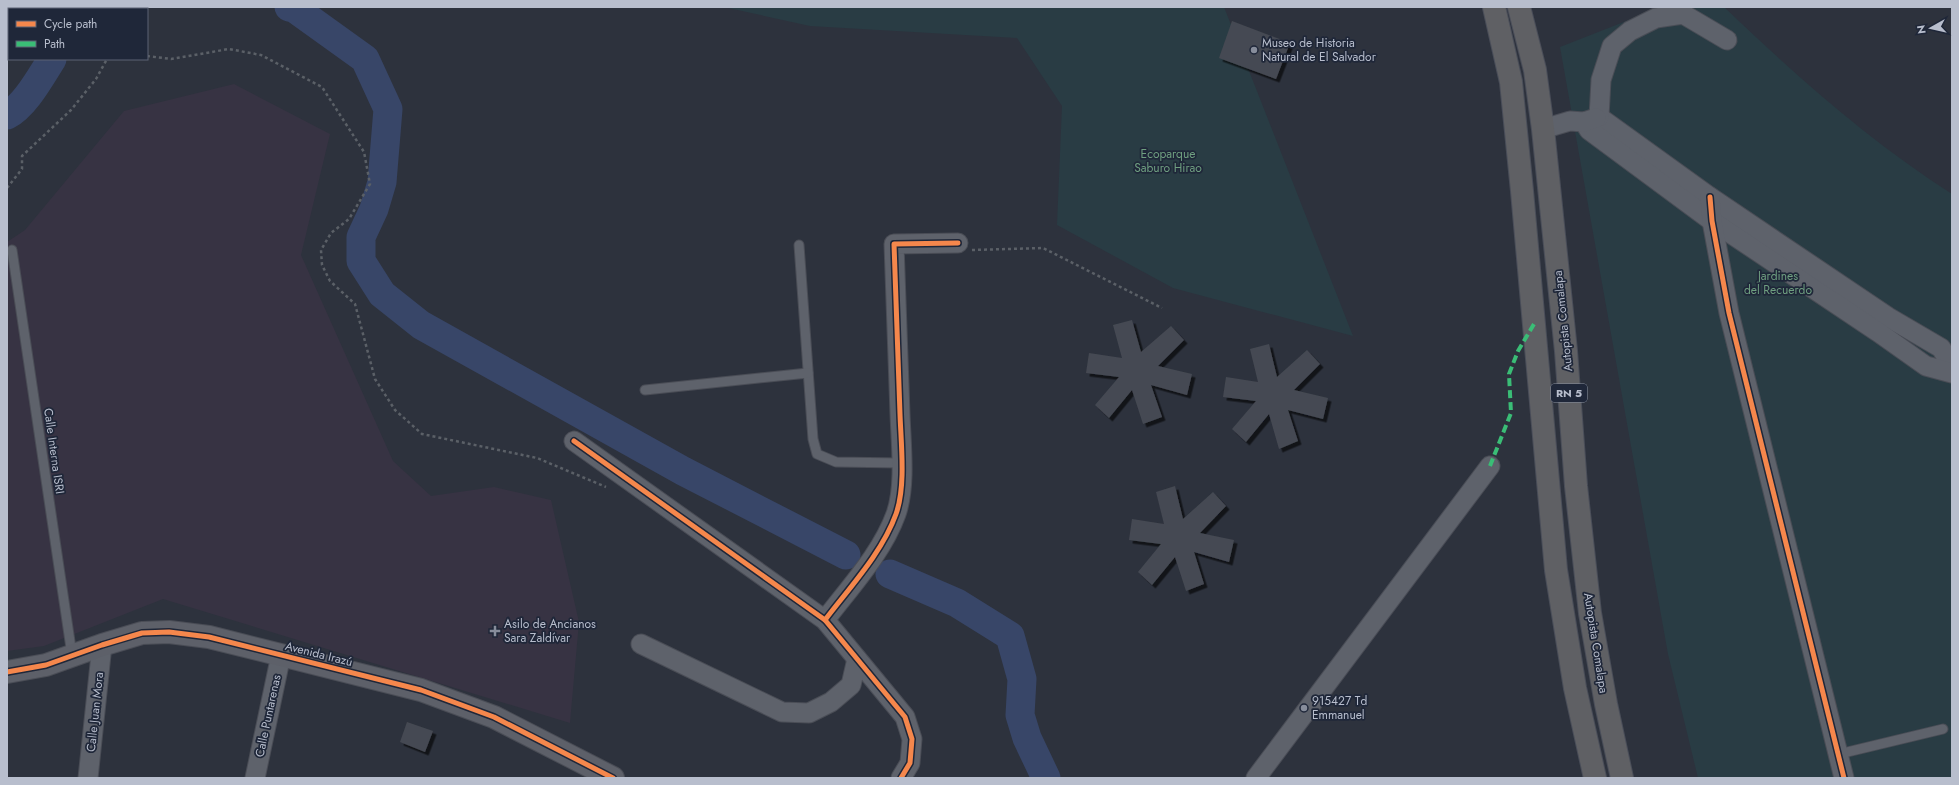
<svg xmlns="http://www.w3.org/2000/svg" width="1959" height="785" font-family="Jost,sans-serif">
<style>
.medical{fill:#373343}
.green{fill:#293c44}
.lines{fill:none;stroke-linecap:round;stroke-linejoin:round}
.river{stroke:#384668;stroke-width:29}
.building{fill:#454952;filter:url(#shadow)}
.lane-casing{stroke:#4a4d56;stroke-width:11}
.street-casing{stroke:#4a4d56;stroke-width:21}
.secondary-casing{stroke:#4a4d56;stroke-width:24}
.highway-casing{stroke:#4a4e59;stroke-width:24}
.path{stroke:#5b6067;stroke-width:2.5;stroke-dasharray:3 3;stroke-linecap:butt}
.lane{stroke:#5e626b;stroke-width:9}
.street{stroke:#5e626b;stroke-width:19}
.secondary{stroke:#5d6069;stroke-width:22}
.highway{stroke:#5f6064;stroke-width:22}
.quiet{stroke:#3abd76;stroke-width:4;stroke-dasharray:8 4;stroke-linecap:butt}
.cycleway-casing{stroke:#1f2739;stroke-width:8}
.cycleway{stroke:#f5874c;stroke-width:5}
.poi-dot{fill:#878d9b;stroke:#1f2739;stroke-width:1.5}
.labels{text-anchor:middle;stroke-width:3.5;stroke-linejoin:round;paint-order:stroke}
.shield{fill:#1f2739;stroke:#8a91a1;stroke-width:1}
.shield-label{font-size:11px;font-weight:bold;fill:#b8becd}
.poi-label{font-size:12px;fill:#b8becd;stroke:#1f2739;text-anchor:start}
.park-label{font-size:12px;fill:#6f9f80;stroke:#1f2739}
.street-label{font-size:12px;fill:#b8becd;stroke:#1f2739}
</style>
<defs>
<filter id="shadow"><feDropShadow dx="3.5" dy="3.5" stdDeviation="0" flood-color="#0009"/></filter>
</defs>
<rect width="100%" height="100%" fill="#2d323d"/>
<polygon class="medical" points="234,84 330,134 301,255 393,461 431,496 494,487 551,500 579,622 570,723 163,599 44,646 7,651 7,242 25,230 124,111"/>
<g class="green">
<polygon points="724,7 1224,7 1353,336 1173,288 1057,225 1062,106 1017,38 810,26"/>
<path d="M1662 7H1724C1795 75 1869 141 1952 194V778H1698L1668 654 1560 47Z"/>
</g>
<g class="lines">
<g class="river">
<polyline points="289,7 294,8 365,59 388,109 382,182 374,209 361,237 361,261 382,294 421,325 683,471 846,555"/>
<polyline points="105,9 115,7"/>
<path d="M7 115C25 106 41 76 52 59"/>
<polyline points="890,574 957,603 1010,636 1022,679 1020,715 1027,738 1046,778"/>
</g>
</g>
<g class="building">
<polygon points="1232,21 1290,43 1276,79 1219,58"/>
<polygon points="1132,320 1141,352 1171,326 1184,340 1158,366 1192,374 1187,395 1151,385 1162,417 1143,424 1132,390 1109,418 1095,405 1119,377 1086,373 1089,353 1122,358 1113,325"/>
<polygon points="1269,344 1277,377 1307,350 1320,364 1294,390 1328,398 1323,419 1288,410 1298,441 1279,449 1269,414 1246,442 1232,429 1256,401 1223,397 1226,377 1258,382 1250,349"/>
<polygon points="1175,486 1183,519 1213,492 1226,506 1200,533 1234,540 1229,562 1194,552 1204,584 1186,591 1175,557 1152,585 1138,572 1161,544 1129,540 1132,519 1164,524 1156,492"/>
<polygon points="407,722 433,731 425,752 400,742"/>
</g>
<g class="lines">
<defs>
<g id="lane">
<polyline points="799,245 813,439 817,454 836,462 901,463"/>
<polyline points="12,250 72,655"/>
<polyline points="645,390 808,373"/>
<polyline points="1839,754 1943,729"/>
</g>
<g id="street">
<polyline points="1599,117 1710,197 1888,317 1941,348 1952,366"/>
<polyline points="1599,117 1601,80 1612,46 1630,31 1656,18 1683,14 1727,40"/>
<polyline points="1584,122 1589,130 1712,221 1878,332 1926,366 1952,373"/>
<polyline points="1543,129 1570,121 1584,122 1596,118"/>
<polyline points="1710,197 1712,221 1729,313 1844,778"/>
<polyline points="574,441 825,620 905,717 912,739 910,763 901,778"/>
<path d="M825 620C850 587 882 553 896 514 906 486 901 444 900 414 898 357 896 300 894 244L958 243"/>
<polyline points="641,644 782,712 809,713 831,702 851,685 857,659"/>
<polyline points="88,778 102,645"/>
<polyline points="255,778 281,655"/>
<polyline points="1256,778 1490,466"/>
</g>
<polyline id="secondary" points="7,672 46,665 102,645 142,633 169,632 209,637 421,690 494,717 613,778"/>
<g id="highway">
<polyline points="1494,7 1511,82 1522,191 1556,570 1575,688 1595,778"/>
<polyline points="1519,7 1535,70 1543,129 1566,351 1576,486 1590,613 1606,704 1622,778"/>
</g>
</defs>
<use href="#lane" class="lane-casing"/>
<use href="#street" class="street-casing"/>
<use href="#secondary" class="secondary-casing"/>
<use href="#highway" class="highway-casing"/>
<g class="path">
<polyline points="147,56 171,59 229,49 261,55 322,87 364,152 370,184 349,219 331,233 321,250 322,265 330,281 355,304 375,379 395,410 422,434 537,458 606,487"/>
<polyline points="7,188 22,169 22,156 71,110 96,79 107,59"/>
<polyline points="972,250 1043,248 1162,308"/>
</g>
<use href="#lane" class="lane"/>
<use href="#street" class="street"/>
<use href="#secondary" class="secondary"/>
<use href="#highway" class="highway"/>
<polyline class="quiet" points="1490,466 1511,413 1509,374 1518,351 1534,324"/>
<defs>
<g id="cycleway">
<polyline points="1710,197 1712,221 1729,313 1844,778"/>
<polyline points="574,441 825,620 905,717 912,739 910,763 901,778"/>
<path d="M825 620C850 587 882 553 896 514 906 486 901 444 900 414 898 357 896 300 894 244L958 243"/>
<polyline points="7,672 46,665 102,645 142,633 169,632 209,637 421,690 494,717 613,778"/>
</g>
</defs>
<use href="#cycleway" class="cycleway-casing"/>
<use href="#cycleway" class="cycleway"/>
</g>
<g class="poi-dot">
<circle cx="1254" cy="50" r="4"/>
<path d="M493 625h4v4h4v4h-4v4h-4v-4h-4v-4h4z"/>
<circle cx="1304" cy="708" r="4"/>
</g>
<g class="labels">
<rect class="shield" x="1551" y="384" width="36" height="18" rx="3"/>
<g class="shield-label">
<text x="1569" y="397">RN 5</text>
</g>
<g class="poi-label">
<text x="1262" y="47">Museo de Historia<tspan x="1262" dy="14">Natural de El Salvador</tspan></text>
<text x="504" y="628">Asilo de Ancianos<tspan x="504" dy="14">Sara Zaldívar</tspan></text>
<text x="1312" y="705">915427 Td<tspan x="1312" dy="14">Emmanuel</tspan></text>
</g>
<g class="park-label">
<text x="1168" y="158">Ecoparque<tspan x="1168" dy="14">Saburo Hirao</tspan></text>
<text x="1778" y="280">Jardines<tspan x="1778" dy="14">del Recuerdo</tspan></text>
</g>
<g class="street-label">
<text transform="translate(1563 321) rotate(-96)" y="4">Autopista Comalapa</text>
<text transform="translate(54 451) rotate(82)" y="4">Calle Interna ISRI</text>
<text transform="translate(1596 643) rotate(81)" y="4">Autopista Comalapa</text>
<text transform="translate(319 654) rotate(14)" y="4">Avenida Irazú</text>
<text transform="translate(95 712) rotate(-84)" y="4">Calle Juan Mora</text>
<text transform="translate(268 716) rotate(-78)" y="4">Calle Puntarenas</text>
</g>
</g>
<rect width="1959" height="785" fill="none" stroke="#b8becd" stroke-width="16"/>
<rect x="8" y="8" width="140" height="52" fill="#1f2739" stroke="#5c6374"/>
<rect x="16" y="21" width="20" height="6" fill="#f5874c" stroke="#5c6374"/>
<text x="44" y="28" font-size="12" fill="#b8becd">Cycle path</text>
<rect x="16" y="41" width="20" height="6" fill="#3abd76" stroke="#5c6374"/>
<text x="44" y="48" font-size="12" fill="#b8becd">Path</text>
<g transform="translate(1931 28) rotate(262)" stroke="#1f2739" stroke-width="3" paint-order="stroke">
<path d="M0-3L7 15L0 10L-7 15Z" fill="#b8becd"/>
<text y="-6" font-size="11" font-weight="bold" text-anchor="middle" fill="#b8becd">N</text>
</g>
</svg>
